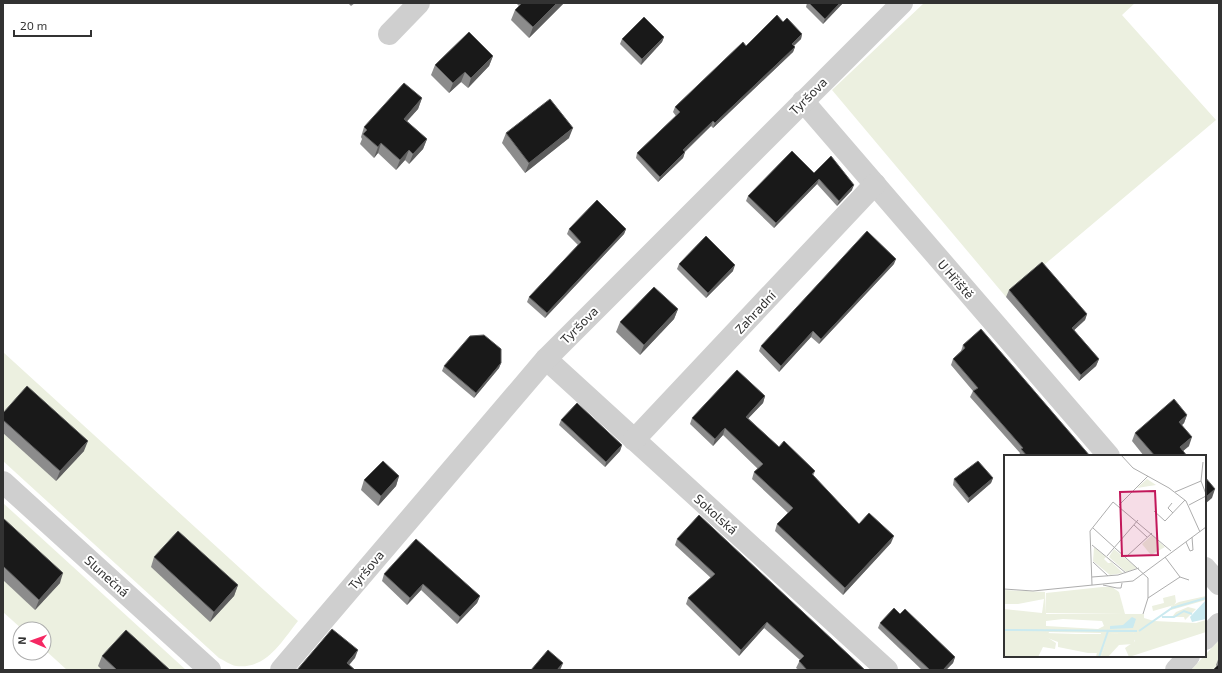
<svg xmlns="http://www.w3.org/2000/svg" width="1222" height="673" font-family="'Exo 2',sans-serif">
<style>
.green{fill:#ecf0e0}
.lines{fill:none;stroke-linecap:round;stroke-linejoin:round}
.minor{stroke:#cfcfcf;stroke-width:22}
.wall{fill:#8c8c8c}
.shaded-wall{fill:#5e5e5e}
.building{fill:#191919;stroke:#5e5e5e}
.labels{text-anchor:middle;stroke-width:4;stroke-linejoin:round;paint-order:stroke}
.street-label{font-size:13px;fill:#323232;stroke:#fff}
.inset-river{fill:none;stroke:#cbeaf0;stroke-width:2}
.inset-road{fill:none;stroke:#adadad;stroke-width:1}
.view{fill:#c2185b;fill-opacity:0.15;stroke:#c2185b;stroke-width:2}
.inset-edge{fill:none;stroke:#323232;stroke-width:2}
</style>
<rect width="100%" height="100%" fill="#fff"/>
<g class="green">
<polygon points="924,3 1135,3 1122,15 1216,120 1006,297 832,90"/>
<path d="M3 352 298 621C282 641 266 670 236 666 230 665 224 660 219 658L3 461Z"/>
<polygon points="3,503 186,670 67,670 44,649 44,629 22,629 3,612"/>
<polygon points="1219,640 1219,670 1191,670"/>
</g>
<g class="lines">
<g class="minor">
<polyline points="389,34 419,3"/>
<polyline points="803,101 1109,456"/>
<polyline points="546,359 887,670"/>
<polyline points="634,440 875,184"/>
<polyline points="3,482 210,670"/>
<polyline points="1205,568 1219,584"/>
<polyline points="1205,639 1219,624"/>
<polyline points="281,670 546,359 902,3"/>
<polyline points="1176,670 1189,656"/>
</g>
</g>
<g class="wall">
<polygon points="348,3 355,3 351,6"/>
<polygon points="516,3 564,3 529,38 511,20 515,10 519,6"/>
<polygon points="807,3 843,3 823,24 806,7"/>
<polygon points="783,22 802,34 801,39 794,46 795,47 793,52 713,128 711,126 685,152 683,158 658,182 636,158 637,153 676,116 673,112 675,107 746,46"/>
<polygon points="664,37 662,42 641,65 620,44 622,39"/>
<polygon points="493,56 489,66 468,88 461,82 449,93 431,75 435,65"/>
<polygon points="422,98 418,109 407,121 427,139 423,149 409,164 405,160 396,170 378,153 374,158 360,144 362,139 361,137 364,127"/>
<polygon points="506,133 569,138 525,173 502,143"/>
<polygon points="814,173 852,190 837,206 817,184 774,228 746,201 748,196"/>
<polygon points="569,229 626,229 624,234 545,318 527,302 529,297 578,245 567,234"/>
<polygon points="679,264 733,271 706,298 677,269"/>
<polygon points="894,264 819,344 811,337 779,372 759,351 761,346"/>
<polygon points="1009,290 1087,314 1085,320 1074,330 1099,359 1096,366 1079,381 1006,297"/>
<polygon points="678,309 674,319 640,355 616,332 620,322"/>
<polygon points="963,345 1090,456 1020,456 1019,455 1020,453 970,397 973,391 951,365 953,359 961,351"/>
<polygon points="501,363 499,368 474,398 442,371 444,366"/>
<polygon points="765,396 763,403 748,418 779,447 815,471 813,476 859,524 891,543 843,595 775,531 777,524 788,513 752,479 754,472 758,469 723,435 713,446 690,424 692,418"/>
<polygon points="3,413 84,451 56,481 3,433"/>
<polygon points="1187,415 1184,423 1182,425 1189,446 1183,451 1187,456 1144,456 1132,441 1135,433"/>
<polygon points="561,420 622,445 620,451 605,467 559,425"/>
<polygon points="399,476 396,486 378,506 361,490 364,480"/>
<polygon points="993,478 991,483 968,503 953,485 954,479"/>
<polygon points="3,518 60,583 35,610 3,580"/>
<polygon points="677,539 865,670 799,670 796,668 800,660 764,628 739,656 686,604 688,598 711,578 675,545"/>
<polygon points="154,557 238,585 234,596 210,622 151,567"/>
<polygon points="384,574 480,596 477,603 457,624 421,590 407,605 382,581"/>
<polygon points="880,623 955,657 953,663 946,670 922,670 878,628"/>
<polygon points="102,656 170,670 102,670 98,666"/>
<polygon points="1219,657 1219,670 1216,665"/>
</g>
<g class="shaded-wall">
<polygon points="557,3 564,3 529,38 533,27"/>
<polygon points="840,3 843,3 823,24 825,19"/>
<polygon points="802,34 801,39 790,49 792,44"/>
<polygon points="664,37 662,42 641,65 642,59"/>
<polygon points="795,47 793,52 713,128 715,123"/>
<polygon points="493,56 489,66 468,88 471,78"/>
<polygon points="465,72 461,82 449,93 453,83"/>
<polygon points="422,98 418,109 400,129 404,119"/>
<polygon points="713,121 711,126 681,155 683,150"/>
<polygon points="573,128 569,138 525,173 529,163"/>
<polygon points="427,139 423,149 409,164 413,154"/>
<polygon points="381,143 378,153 374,158 378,147"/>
<polygon points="409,150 405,160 396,170 400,160"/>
<polygon points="685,152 683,158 658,182 660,177"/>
<polygon points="819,179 817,184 774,228 776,223"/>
<polygon points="854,185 852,190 837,206 839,201"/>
<polygon points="626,229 624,234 545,318 547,313"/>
<polygon points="896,259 894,264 819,344 821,339"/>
<polygon points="735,265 733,271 706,298 708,293"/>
<polygon points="678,309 674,319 640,355 644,345"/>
<polygon points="1087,314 1085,320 1070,334 1072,328"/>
<polygon points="813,331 811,337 779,372 781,366"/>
<polygon points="1099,359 1096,366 1079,381 1081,375"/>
<polygon points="501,363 499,368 474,398 476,393"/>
<polygon points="765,396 763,403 744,423 746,417"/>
<polygon points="1187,415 1184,423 1176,431 1179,422"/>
<polygon points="725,428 723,435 713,446 715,439"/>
<polygon points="1192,437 1189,446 1177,456 1180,447"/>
<polygon points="88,441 84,451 56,481 60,471"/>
<polygon points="622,445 620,451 605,467 606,462"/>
<polygon points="399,476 396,486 378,506 381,496"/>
<polygon points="993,478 991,483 968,503 969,498"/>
<polygon points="1215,489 1212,498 1205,504 1205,498"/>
<polygon points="894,536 891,543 843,595 845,588"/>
<polygon points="63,573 60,583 35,610 39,600"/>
<polygon points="423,584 421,590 407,605 410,598"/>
<polygon points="238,585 234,596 210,622 214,612"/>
<polygon points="480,596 477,603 457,624 460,617"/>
<polygon points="767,622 764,628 739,656 741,650"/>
<polygon points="358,650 355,658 345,670 347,663"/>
<polygon points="955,657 953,663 946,670 943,670"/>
<polygon points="563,663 561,668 560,670 557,670"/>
</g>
<g class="building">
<polygon points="522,3 557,3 533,27 515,10"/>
<polygon points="809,3 840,3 825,19"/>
<polygon points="777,15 783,22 787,18 802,34 792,44 795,47 715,123 713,121 683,150 685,152 660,177 637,153 680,112 675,107 743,42 746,46"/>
<polygon points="644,17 664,37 642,59 622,39"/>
<polygon points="469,32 493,56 471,78 465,72 453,83 435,65"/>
<polygon points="404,83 422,98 404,119 427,139 413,154 409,150 400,160 381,143 378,147 363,134 367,130 364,127"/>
<polygon points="550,99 573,128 529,163 506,133"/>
<polygon points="792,151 814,173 831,156 854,185 839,201 819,179 776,223 748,196"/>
<polygon points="597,200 626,229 547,313 529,297 581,242 569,229"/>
<polygon points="867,231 896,259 821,339 813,331 781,366 761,346"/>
<polygon points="706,236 735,265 708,293 679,264"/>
<polygon points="1042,262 1087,314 1072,328 1099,359 1081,375 1009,290"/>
<polygon points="654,287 678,309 644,345 620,322"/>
<polygon points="981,329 1090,456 1027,456 1021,449 1023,448 973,391 978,388 953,359 965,348 963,345"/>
<polygon points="484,335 501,349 501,363 476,393 444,366 470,336"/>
<polygon points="737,370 765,396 746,417 779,447 784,441 815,471 812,474 859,524 869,513 894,536 845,588 777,524 793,508 754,472 763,464 725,428 715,439 692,418"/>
<polygon points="27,386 88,441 60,471 3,420 3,413"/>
<polygon points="1174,399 1187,415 1179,422 1192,437 1180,447 1187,456 1155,456 1135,433"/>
<polygon points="577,403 622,445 606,462 561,420"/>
<polygon points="383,461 399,476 381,496 364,480"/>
<polygon points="978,461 993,478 969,498 954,479"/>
<polygon points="1205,477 1215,489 1205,498"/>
<polygon points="699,515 865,670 807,670 799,661 804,656 767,622 741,650 688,598 715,574 677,539"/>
<polygon points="3,518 63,573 39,600 3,566"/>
<polygon points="178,531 238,585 214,612 154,557"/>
<polygon points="416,539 480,596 460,617 423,584 410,598 384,574"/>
<polygon points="894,608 900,614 905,609 955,657 943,670 930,670 880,623"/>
<polygon points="332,629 358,650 347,663 355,670 297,670"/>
<polygon points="126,630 170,670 117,670 102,656"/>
<polygon points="548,650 563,663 557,670 531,670"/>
<polygon points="1219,664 1219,670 1213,670"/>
</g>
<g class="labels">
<g class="street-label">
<text transform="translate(808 96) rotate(-45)" y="5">Tyršova</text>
<text transform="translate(956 279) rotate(49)" y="5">U Hřiště</text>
<text transform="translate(755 312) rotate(-47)" y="5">Zahradní</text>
<text transform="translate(579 325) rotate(-45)" y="5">Tyršova</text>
<text transform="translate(716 514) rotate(42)" y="5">Sokolská</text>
<text transform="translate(366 570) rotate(-50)" y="5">Tyršova</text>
<text transform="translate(107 576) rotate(42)" y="5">Slunečná</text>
</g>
</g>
<g transform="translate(1004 455)">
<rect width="202" height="202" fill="#fff"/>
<path d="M98 132H108L115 137 121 159 42 158V138ZM128 177 132 182 129 189 115 190 104 202H97L105 179Z" fill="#ecf0e0"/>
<path d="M0 135 41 137 42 159H140V163L150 166 192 168 202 165V177L125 202 121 193 131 186 129 178 106 179 97 202H92L97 178 45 177 43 182 52 188 51 194 39 192 34 202H0V154L38 158 40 144 14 149H0ZM59 164 98 166 100 171 94 174 42 171V166ZM202 141V145L167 155V151L175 147Z" fill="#ecf0e0" fill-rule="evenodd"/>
<path d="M184 152 192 154 181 165 180 162H168L172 157ZM41 178 73 179H99L95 198H84L54 192V187L41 182Z" fill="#ecf0e0"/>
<path d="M143 24 152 30 133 33ZM148 80 161 92 147 100 138 89ZM90 92 102 102 100 104 104 108H107L103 103 119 118 106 120 89 106ZM110 94 133 113 122 117 105 102ZM171 140 172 147 170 150 149 156 148 151 160 148 159 143Z" fill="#ecf0e0"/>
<path d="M202 145V164L188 167 186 162ZM128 162 132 164 129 173 106 174V171L119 170Z" fill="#cbeaf0"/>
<path class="inset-river" d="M158 162H170L180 156 188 159M0 175 133 176M135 176 168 153 202 143M95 202 104 176"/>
<path class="inset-road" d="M117 0 129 13 165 33 182 46 196 77M199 7 197 26 202 39M171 37 197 26M168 48 164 53 169 58M115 50 144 21M185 50 202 41M150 56 161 66 181 45M130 70 143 82M89 73 144 123V143L139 159M182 87 186 96 189 95 188 82M88 90 122 118M103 101 134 65M122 102 148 78M161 102 176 122 185 125M89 107 104 121M88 122 114 120 135 113M88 130 86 76 109 47 167 96M99 130 113 133H117L118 128M0 134 29 136 129 126 202 72M144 143 176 122"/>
<path class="view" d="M151 36 154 100 118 101 116 37Z"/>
<rect width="202" height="202" class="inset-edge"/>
</g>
<rect width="1222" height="673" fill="none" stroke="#323232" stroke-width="8"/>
<g transform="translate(32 641) rotate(272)"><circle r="19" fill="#ffffff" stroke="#adadad"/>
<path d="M0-3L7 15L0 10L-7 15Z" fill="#f52863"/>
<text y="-6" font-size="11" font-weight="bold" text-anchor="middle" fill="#323232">N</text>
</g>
<path d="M14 30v6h77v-6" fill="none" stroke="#323232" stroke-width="2"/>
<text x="20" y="30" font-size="12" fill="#323232" stroke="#ffffff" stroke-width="3" paint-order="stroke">20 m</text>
</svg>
